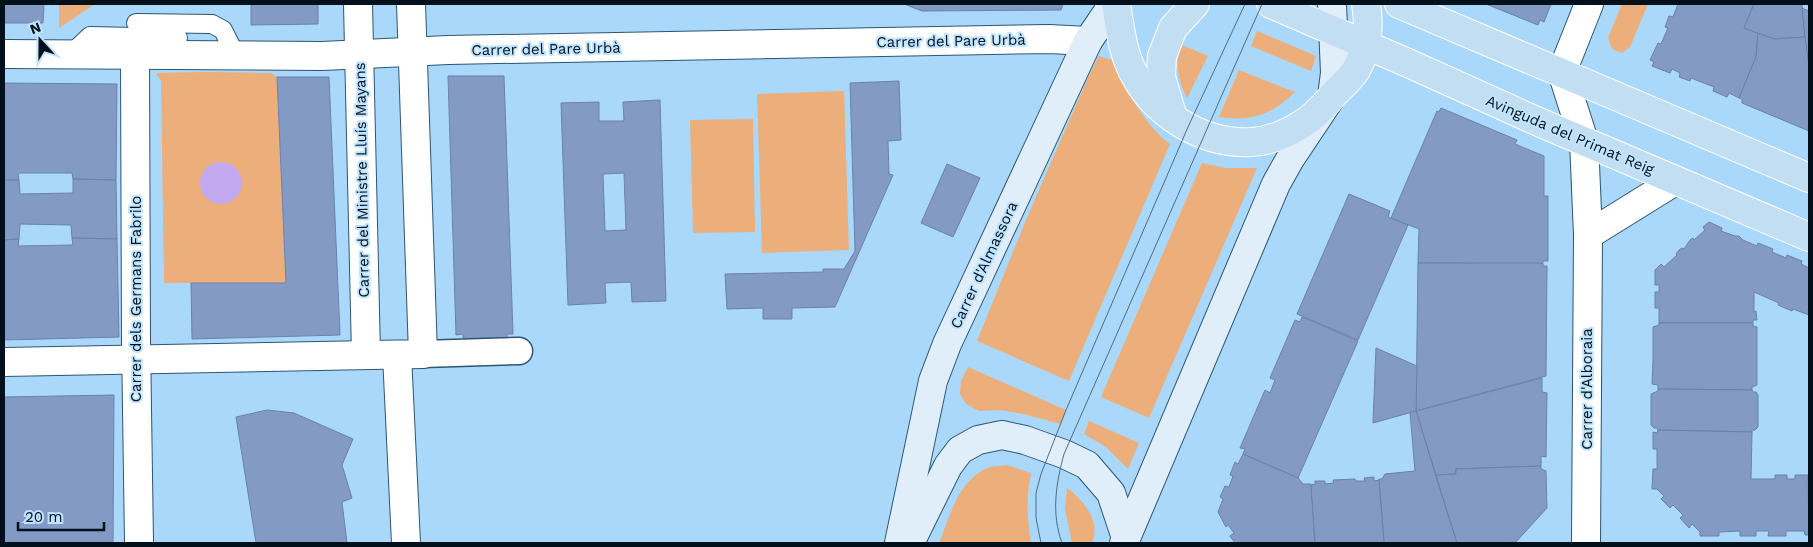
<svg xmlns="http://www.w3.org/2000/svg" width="1813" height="547" font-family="'Work Sans',sans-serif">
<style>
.green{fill:#ecae7a}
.water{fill:#c3aaf0}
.building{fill:#839bc4;stroke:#6a82a9;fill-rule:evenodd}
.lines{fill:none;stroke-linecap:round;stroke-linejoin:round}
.service-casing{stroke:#2c5672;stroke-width:20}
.pedestrian-casing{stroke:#2c5672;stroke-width:29}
.minor-casing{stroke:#2c5672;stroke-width:30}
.tertiary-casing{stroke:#2c5672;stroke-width:30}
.secondary-casing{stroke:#2c5672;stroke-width:30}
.primary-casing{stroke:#fff;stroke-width:30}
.service{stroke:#fff;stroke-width:18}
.pedestrian{stroke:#fff;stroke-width:26}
.minor{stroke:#fff;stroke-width:28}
.tertiary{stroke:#fff;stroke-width:28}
.secondary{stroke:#e0eef9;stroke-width:28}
.primary{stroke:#c1def3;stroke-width:28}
.tram{stroke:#4f6c81;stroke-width:1}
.labels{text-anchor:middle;stroke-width:4;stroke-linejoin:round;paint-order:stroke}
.street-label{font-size:15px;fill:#02101b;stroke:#bfe4ff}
</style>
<rect width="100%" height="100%" fill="#aad8fa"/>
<g class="green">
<polygon points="59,4 95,4 59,28"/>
<polygon points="1622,4 1648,4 1630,47 1622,53 1612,49 1608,38"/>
<polygon points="1257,31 1316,56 1311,71 1251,46"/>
<path d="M1182 45 1208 56 1187 98C1178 80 1174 64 1182 45Z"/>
<path d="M1099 56 1115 61C1124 88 1146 127 1170 144L1069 381 977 341 1026 220 1090 73Z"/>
<path d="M1239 70 1295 92C1273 114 1251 122 1219 117Z"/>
<polygon points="204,72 271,73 277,77 286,283 164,283 161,81 156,73"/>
<polygon points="844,91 849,250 762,253 757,94"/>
<polygon points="753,119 755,232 693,233 690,120"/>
<polygon points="1202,163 1226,168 1257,168 1149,418 1101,397"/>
<polygon points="968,367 1066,410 1060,424 1024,414 999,410 979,411 966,404 960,394 961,381"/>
<polygon points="1089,421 1139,443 1128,469 1106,447 1084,434"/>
<path d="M1007 465 1031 473C1026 498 1027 518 1031 543H939C950 516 958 481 987 468 993 466 1001 466 1007 465Z"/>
<path d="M1067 488C1084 501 1101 521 1092 543H1072L1065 509Z"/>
</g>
<circle class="water" cx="221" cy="183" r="21"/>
<g class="building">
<polygon points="4,4 44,4 43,23 4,23"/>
<polygon points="251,4 318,4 318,24 251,25"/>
<polygon points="904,4 1063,4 1061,10 922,11"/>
<polygon points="1486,4 1551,4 1544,22 1540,20 1538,25"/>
<polygon points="1678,4 1754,4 1744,28 1758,33 1756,57 1739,98 1729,93 1727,97 1713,91 1714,87 1691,78 1690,81 1679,77 1680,73 1672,69 1670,73 1652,66 1654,62 1650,60 1658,43 1661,44 1668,28 1665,27 1669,16 1673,17"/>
<polygon points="1754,4 1802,4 1805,37 1774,39 1744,28"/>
<polygon points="1802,8 1809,11 1809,66 1806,48"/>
<polygon points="1758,33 1774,39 1805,37 1809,66 1809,131 1742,103 1742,99 1739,98 1756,57"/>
<polygon points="448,76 504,76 513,334 507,334 507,340 463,341 463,334 456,335"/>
<polygon points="277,77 329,77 340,335 192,339 191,283 286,283"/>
<polygon points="899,81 901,140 888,141 889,174 893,175 835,307 792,308 792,319 763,319 763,308 727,309 725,274 823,272 823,269 844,269 855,251 850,83"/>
<polygon points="4,83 117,84 116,180 73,179 72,173 18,173 19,180 4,180"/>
<path d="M660 100 666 301 632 302 631 282 605 283 606 303 568 305 561 103 599 102V121H624L623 102ZM624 173 626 230 605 231 603 174Z"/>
<polygon points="1441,108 1517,140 1515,144 1544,156 1544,196 1548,196 1548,261 1543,261 1543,264 1418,263 1419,229 1391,218 1437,111 1439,112"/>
<polygon points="947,164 980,178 953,237 921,223"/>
<polygon points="73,179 116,180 117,239 72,238 71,225 20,224 19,239 4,240 4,180 19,180 20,194 73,193"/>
<polygon points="1349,194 1390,211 1388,217 1408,225 1358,340 1297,314"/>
<polygon points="1709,222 1722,228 1721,231 1735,236 1739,236 1743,240 1757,246 1758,243 1773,249 1772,252 1786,258 1787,255 1802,261 1801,264 1809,268 1809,315 1793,309 1792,311 1778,305 1779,303 1754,292 1754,312 1756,311 1757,320 1753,320 1753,323 1659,323 1659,308 1655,308 1655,292 1659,292 1659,285 1655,285 1655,270 1661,264 1664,267 1677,255 1676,254 1679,250 1682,248 1684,249 1690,240 1693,238 1694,240 1705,230 1703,227"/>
<polygon points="72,238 117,239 119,337 4,340 4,240 19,239 18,246 73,245"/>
<polygon points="1418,263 1540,263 1543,264 1543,266 1547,266 1546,376 1416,411"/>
<polygon points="1302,317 1358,341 1298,478 1243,454 1245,449 1240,448 1265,390 1270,393 1275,380 1270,378 1295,320 1300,322"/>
<polygon points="1659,323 1753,323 1753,326 1757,327 1757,385 1752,387 1752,390 1658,389 1658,385 1652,384 1653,360 1653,327 1659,325"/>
<polygon points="1376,348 1417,366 1416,411 1373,423"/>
<polygon points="1542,378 1542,392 1547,393 1546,457 1541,456 1541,466 1456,469 1456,474 1436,475 1416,411"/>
<polygon points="1658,389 1752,390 1753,392 1756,392 1758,395 1758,427 1755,430 1752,430 1752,432 1658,430 1657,428 1654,428 1651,425 1651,394 1658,391"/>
<polygon points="114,395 113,543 4,543 4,397"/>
<polygon points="267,410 294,413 353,439 342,465 352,498 342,502 347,543 256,543 236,417"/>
<polygon points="1416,411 1447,512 1457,543 1384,543 1379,479 1382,479 1385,474 1415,471 1410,412"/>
<polygon points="1658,430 1752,432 1751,479 1775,479 1775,475 1787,475 1787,479 1795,479 1795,475 1808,475 1809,535 1805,535 1804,531 1786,531 1786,536 1768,536 1769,531 1756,531 1756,536 1740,536 1740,531 1719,532 1719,536 1700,536 1700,532 1692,524 1689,528 1680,518 1683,515 1673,505 1670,508 1661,499 1664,496 1657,489 1652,489 1653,469 1657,469 1657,449 1653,449 1653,432 1657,433"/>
<polygon points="1243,454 1298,478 1303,484 1311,484 1315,543 1235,543 1230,536 1234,533 1228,525 1226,527 1218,512 1223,499 1220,497 1225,486 1229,487 1233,476 1230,475 1235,462 1238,464"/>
<polygon points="1541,466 1541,469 1546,471 1547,508 1515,543 1457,543 1436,475 1456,474 1456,469"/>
<polygon points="1374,477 1374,481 1379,480 1384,543 1315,543 1311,485 1315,484 1315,481 1325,481 1325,484 1334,483 1333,480 1355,479 1356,481 1365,481 1364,478"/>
</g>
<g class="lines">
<defs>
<g id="service">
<polyline points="136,23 212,24 223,30 236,56"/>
<polyline points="71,54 90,36 178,38"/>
</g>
<polyline id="pedestrian" points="423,354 519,351"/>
<g id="minor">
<polyline points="358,4 366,355"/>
<polyline points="4,54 322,56 448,50 1049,39 1088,41"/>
<polyline points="135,55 136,341 139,543"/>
<polyline points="1584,141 1562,72 1589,4"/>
<polyline points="397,355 406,543"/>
<polyline points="4,362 423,354 411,4"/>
</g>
<g id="tertiary">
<polyline points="1584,141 1588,235 1586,543"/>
<polyline points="1588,235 1675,181"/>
</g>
<g id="secondary">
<polyline points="899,543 933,381 947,344 1088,41 1113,4"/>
<polyline points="910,543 948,466 960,450 978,440 1002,435 1025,440 1064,454 1087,465 1111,493 1126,538"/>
<polyline points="1124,543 1276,184 1290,159 1332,96 1335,73 1332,4"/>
</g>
<g id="primary">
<path d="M1116 4C1120 26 1122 50 1132 70 1153 114 1203 145 1252 142 1269 141 1288 133 1302 124 1316 116 1325 104 1335 93 1342 86 1351 78 1356 70 1367 50 1370 26 1366 4"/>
<polyline points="1271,4 1408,63 1541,123 1809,237"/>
<polyline points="1399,4 1809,178"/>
<polyline points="1173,118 1161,77 1162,56 1173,28 1195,4"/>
</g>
</defs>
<use href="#service" class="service-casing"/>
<use href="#pedestrian" class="pedestrian-casing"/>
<use href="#minor" class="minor-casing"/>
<use href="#tertiary" class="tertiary-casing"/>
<use href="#secondary" class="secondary-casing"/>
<use href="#primary" class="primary-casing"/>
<use href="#service" class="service"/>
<use href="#pedestrian" class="pedestrian"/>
<use href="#minor" class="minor"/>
<use href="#tertiary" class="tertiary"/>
<use href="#secondary" class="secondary"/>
<use href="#primary" class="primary"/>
<g class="tram">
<polyline points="1041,543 1036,518 1036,493 1041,474 1066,410 1188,127 1245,4"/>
<path d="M1062 543C1051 513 1056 484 1064 454L1262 4"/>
</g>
</g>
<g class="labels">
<g class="street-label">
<text transform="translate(951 41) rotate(-1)" y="5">Carrer del Pare Urbà</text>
<text transform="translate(546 49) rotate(-1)" y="5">Carrer del Pare Urbà</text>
<text transform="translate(1570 135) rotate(23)" y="5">Avinguda del Primat Reig</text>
<text transform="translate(362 180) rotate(-91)" y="5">Carrer del Ministre Lluís Mayans</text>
<text transform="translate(984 265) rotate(-65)" y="5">Carrer d'Almassora</text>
<text transform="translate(136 299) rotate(-90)" y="5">Carrer dels Germans Fabrilo</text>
<text transform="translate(1587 389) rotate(-90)" y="5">Carrer d'Alboraia</text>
</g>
</g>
<rect width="1813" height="547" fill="none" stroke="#02101b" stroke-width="10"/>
<g transform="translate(40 40) rotate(339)" stroke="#bfe4ff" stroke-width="4" paint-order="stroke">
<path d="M0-4L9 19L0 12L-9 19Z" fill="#02101b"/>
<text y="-8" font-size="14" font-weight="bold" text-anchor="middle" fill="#02101b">N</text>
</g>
<path d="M18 522v8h86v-8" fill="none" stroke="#02101b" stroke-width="2.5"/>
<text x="25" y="522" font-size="15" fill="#02101b" stroke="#bfe4ff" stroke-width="4" paint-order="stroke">20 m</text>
</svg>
